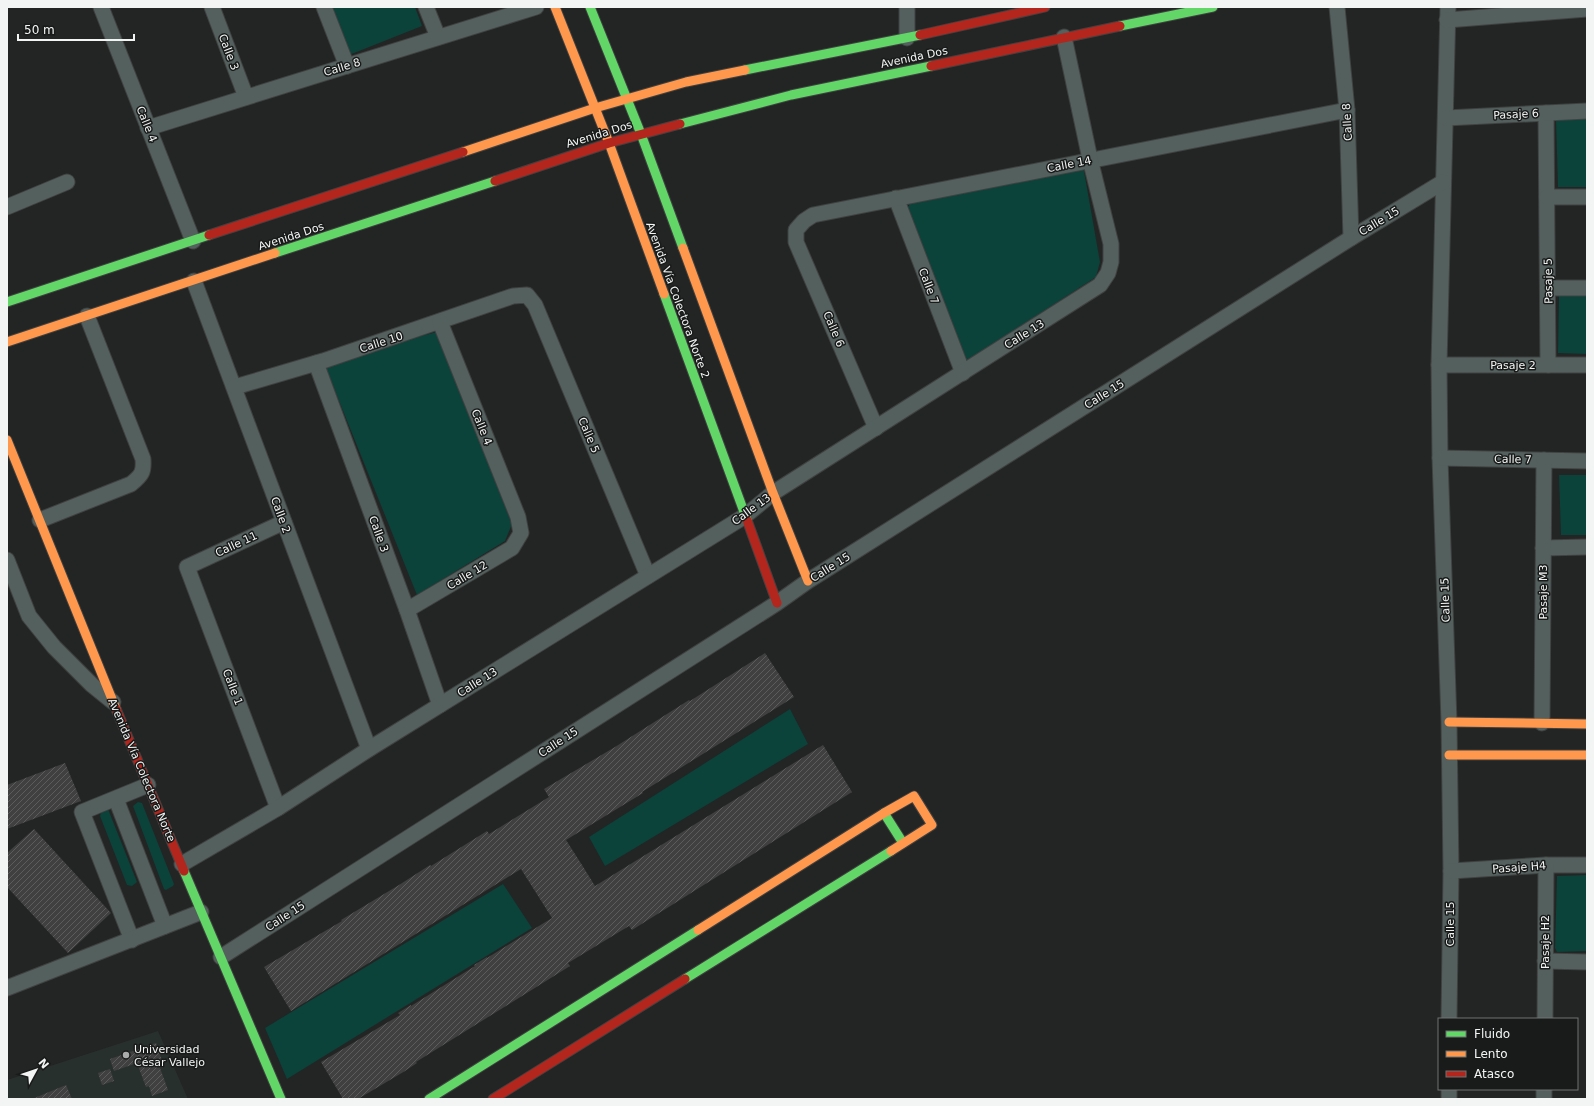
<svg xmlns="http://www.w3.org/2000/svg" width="1594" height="1106" font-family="'DejaVu Sans',sans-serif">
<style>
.built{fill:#28302e}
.green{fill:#0b4239}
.building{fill:url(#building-hatch)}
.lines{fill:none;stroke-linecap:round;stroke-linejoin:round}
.street-casing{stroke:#404141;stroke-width:17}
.fast-casing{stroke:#404141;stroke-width:11}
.slow-casing{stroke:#404141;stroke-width:11}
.jam-casing{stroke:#404141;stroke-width:11}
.street{stroke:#54605e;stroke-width:15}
.fast{stroke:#63d668;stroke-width:9}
.slow{stroke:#ff974d;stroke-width:9}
.jam{stroke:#b3261e;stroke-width:9}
.poi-dot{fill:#aaacac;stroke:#191b1b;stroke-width:1.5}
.labels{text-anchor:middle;stroke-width:3;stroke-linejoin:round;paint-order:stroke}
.street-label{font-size:11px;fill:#f3f5f5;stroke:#191b1b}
.poi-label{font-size:11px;fill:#f3f5f5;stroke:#191b1b;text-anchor:start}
</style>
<defs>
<pattern id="building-hatch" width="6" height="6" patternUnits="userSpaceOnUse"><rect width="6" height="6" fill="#404040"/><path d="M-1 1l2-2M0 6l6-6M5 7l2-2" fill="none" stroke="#5c5c5c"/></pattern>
</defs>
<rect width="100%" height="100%" fill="#232424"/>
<polygon class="built" points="158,1031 188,1099 7,1099 7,1080"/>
<g class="green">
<polygon points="331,7 415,7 422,26 349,55"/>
<polygon points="1587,118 1587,187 1558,187 1556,120"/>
<polygon points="1077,165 1084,171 1100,262 1096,277 967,361 961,356 907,209 913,198"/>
<polygon points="1559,296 1587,296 1587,354 1558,353"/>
<polygon points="437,332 512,524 505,541 417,595 323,361"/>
<polygon points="1559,475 1587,475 1587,535 1561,535"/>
<polygon points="790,709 808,744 605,866 589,837"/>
<polygon points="138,802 142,803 174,884 173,886 166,890 164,889 133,806"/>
<polygon points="108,809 137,882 132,886 127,885 100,816 102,810"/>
<polygon points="1587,875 1587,951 1557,952 1555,948 1557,876"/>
<polygon points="503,884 532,928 287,1079 265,1028"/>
</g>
<g class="building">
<polygon points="765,653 794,697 642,792 643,793 566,840 582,865 595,886 823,745 852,792 632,930 629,926 568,963 570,966 416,1062 417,1063 405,1071 358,1099 343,1099 321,1062 400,1015 398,1013 411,1005 411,1006 475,966 474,965 487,957 487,958 552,918 521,869 291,1011 264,967 342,921 341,920 399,885 430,865 431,866 487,831 489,834 549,797 544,789 615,747 689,700 690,701"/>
<polygon points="65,763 81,801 7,829 7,785"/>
<polygon points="34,829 111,913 68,953 7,887 7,853"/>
<polygon points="156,1043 164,1067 160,1068 168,1090 152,1096 149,1086 146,1087 137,1063 114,1071 110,1059"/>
<polygon points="110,1069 114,1081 102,1085 98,1073"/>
<polygon points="66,1085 72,1099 32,1099"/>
</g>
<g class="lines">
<defs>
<g id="street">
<polyline points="101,7 193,241"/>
<polyline points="212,7 246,97"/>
<polyline points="324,7 347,66"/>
<polyline points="426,7 438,37"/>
<polyline points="907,7 907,38"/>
<polyline points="1337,7 1347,110 1351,238"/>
<polyline points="1448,7 1439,365 1440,458 1449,722 1451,871 1449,1019"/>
<polyline points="1447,20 1587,9"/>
<polyline points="1546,113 1548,365"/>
<polyline points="1446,118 1587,111"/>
<polyline points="148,128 536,7"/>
<polyline points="1547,197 1587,197"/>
<polyline points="896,198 963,373"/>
<polyline points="7,207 67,182"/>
<polyline points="194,281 369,749"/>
<polyline points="1548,288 1587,288"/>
<polyline points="316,363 407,610 440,705"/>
<polyline points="1439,365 1587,365"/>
<polyline points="235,387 323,361 513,296 527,295 535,305 648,576"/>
<polyline points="876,428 796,242 796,230 804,221 813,215 1347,110"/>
<polyline points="1440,458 1587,461"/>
<path d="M40 520 131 484C142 475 144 472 143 459L87 316"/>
<polyline points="1543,548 1587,547"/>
<polyline points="7,560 29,616 54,647 92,685 113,702"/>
<polyline points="407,610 512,548 521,533 518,517 440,322"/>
<polyline points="1542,723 1544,460"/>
<polyline points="116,799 165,926"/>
<polyline points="278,808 187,567 284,522"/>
<polyline points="182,864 278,808 369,749 745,516 773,493 1100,285 1108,273 1111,262 1111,244 1090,159 1064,37"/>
<polyline points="1451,871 1546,865 1587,865"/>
<polyline points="132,940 82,812 148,785"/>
<polyline points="221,957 777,603 808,581 1351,238 1443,182"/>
<polyline points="1545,961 1587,962"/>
<polyline points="7,988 201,912"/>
<polyline points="1545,1019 1546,865"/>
<polyline points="1449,1099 1449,1089"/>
<polyline points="1544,1099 1544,1089"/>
</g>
<g id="fast">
<polyline points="590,7 641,134 683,248"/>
<polyline points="1120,26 1213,7"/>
<polyline points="745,70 920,35"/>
<polyline points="680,124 791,95 931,66"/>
<polyline points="275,253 495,181"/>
<polyline points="664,294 747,520"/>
<polyline points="7,302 209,235"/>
<polyline points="884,813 903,843"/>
<polyline points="184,871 281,1099"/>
<polyline points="685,979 891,851"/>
<polyline points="429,1099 698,930"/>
</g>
<g id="slow">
<polyline points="555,7 609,143 664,294"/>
<polyline points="463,152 595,108 686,82 745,70"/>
<polyline points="683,248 773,493 808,581"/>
<polyline points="7,342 275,253"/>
<polyline points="7,440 116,709"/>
<polyline points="1449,722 1587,724"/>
<polyline points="1449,755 1587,755"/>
<polyline points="698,930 884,813 914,796 932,825 891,851"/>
</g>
<g id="jam">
<polyline points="920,35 1045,7"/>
<polyline points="931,66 1120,26"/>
<polyline points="495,181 609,143 680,124"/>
<polyline points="209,235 463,152"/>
<polyline points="747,520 777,603"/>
<polyline points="116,709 184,871"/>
<polyline points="493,1099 685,979"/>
</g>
</defs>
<use href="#street" class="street-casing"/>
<use href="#fast" class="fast-casing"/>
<use href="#slow" class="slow-casing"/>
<use href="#jam" class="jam-casing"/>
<use href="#street" class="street"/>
<use href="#fast" class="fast"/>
<use href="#slow" class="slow"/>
<use href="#jam" class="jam"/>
</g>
<circle class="poi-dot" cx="126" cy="1055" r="4"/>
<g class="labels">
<g class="street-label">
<text transform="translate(229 52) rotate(69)" y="4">Calle 3</text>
<text transform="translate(914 57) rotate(-12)" y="4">Avenida Dos</text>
<text transform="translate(342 67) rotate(-17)" y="4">Calle 8</text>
<text transform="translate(1516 114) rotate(-3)" y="4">Pasaje 6</text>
<text transform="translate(1347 122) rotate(-93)" y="4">Calle 8</text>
<text transform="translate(147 124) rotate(68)" y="4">Calle 4</text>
<text transform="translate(599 134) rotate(-17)" y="4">Avenida Dos</text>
<text transform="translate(1069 164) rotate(-11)" y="4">Calle 14</text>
<text transform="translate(1379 221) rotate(-31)" y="4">Calle 15</text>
<text transform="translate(291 236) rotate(-18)" y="4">Avenida Dos</text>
<text transform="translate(1548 281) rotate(-91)" y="4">Pasaje 5</text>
<text transform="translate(929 286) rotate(69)" y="4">Calle 7</text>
<text transform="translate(678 300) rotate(70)" y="4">Avenida Vía Colectora Norte 2</text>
<text transform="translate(834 329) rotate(67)" y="4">Calle 6</text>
<text transform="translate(1024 334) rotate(-32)" y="4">Calle 13</text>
<text transform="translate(381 342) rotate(-18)" y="4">Calle 10</text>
<text x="1513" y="369">Pasaje 2</text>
<text transform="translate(1104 394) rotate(-32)" y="4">Calle 15</text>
<text transform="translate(482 427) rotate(68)" y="4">Calle 4</text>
<text transform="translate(589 435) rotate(67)" y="4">Calle 5</text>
<text transform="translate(1513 459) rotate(1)" y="4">Calle 7</text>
<text transform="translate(751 509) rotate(-36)" y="4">Calle 13</text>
<text transform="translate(281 515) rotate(70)" y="4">Calle 2</text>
<text transform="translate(379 534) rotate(70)" y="4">Calle 3</text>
<text transform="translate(236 544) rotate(-25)" y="4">Calle 11</text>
<text transform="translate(830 567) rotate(-32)" y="4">Calle 15</text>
<text transform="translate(467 575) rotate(-31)" y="4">Calle 12</text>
<text transform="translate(1543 592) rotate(-90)" y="4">Pasaje M3</text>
<text transform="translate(1445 600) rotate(-92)" y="4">Calle 15</text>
<text transform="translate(477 682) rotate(-32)" y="4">Calle 13</text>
<text transform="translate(233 687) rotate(69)" y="4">Calle 1</text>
<text transform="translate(558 742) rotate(-33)" y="4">Calle 15</text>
<text transform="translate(142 770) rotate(67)" y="4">Avenida Vía Colectora Norte</text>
<text transform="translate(1519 867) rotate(-4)" y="4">Pasaje H4</text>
<text transform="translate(285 916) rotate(-33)" y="4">Calle 15</text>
<text transform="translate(1450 924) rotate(-90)" y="4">Calle 15</text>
<text transform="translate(1545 942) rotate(-90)" y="4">Pasaje H2</text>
</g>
<g class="poi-label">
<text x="134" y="1053">Universidad<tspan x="134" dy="13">César Vallejo</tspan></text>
</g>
</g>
<rect width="1594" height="1106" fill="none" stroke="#f3f5f5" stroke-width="16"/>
<rect x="1438" y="1018" width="140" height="72" fill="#191b1b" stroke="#707272"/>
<rect x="1446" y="1031" width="20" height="6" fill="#63d668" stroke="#707272"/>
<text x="1474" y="1038" font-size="12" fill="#f3f5f5">Fluido</text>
<rect x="1446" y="1051" width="20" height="6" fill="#ff974d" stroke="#707272"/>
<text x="1474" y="1058" font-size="12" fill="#f3f5f5">Lento</text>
<rect x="1446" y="1071" width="20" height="6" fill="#b3261e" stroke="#707272"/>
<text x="1474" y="1078" font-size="12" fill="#f3f5f5">Atasco</text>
<g transform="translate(36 1070) rotate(50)" stroke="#191b1b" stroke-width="3" paint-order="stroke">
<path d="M0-3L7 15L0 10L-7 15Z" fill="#f3f5f5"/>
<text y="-6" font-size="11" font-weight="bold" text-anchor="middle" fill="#f3f5f5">N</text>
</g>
<path d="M18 34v6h116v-6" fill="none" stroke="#f3f5f5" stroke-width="2"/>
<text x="24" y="34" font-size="12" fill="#f3f5f5" stroke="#191b1b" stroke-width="3" paint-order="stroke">50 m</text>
</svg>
